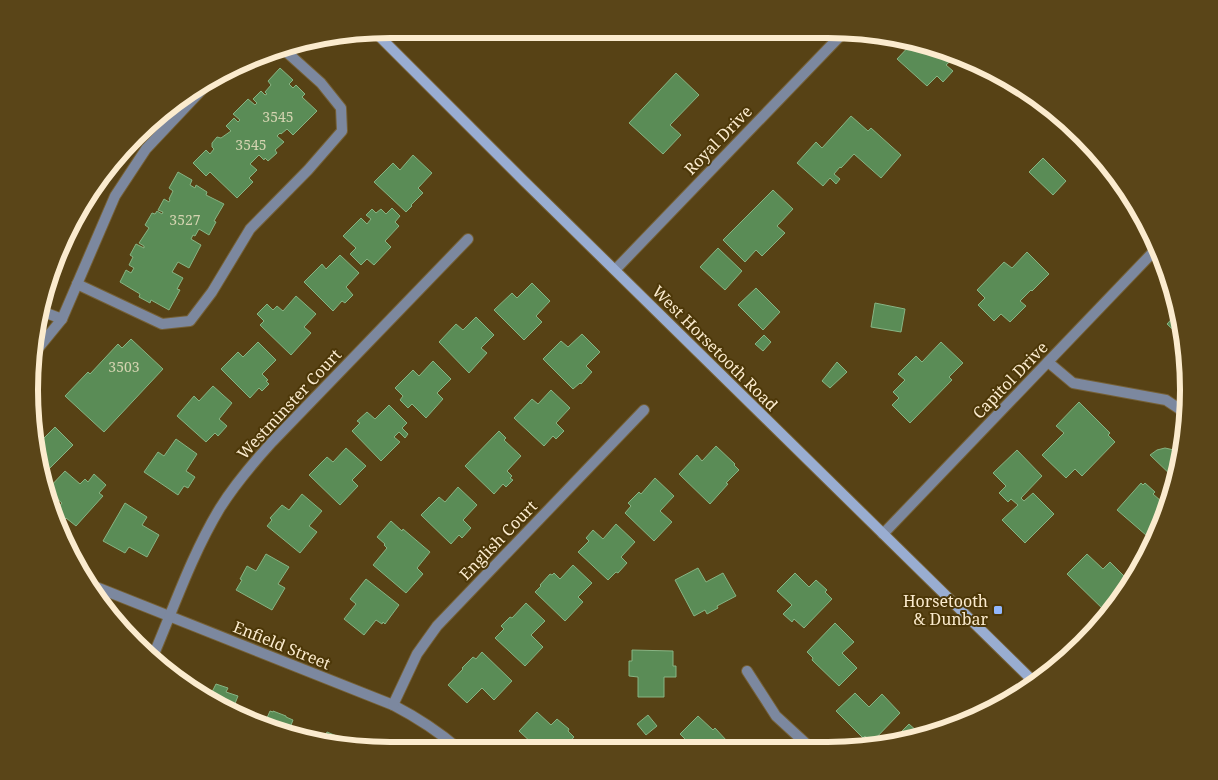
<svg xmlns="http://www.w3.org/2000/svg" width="1218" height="780" font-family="'Noto Serif',serif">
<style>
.building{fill:#5a8c56;stroke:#87b483}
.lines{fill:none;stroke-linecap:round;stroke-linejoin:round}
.lane-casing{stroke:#756036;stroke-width:12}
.street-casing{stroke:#756036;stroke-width:12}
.secondary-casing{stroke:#756036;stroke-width:12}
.lane{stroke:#7c889f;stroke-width:10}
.street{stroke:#7c889f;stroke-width:10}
.secondary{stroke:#99add1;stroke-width:10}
.poi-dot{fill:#92b7fd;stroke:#4c3708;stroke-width:2}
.labels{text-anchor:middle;stroke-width:4;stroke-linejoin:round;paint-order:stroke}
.number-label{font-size:14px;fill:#d3d3b0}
.street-label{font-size:16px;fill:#fbebce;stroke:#4c3708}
.poi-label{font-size:16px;fill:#fbebce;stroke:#4c3708;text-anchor:end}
.rim{fill:none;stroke:#fbebce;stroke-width:6}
</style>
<rect width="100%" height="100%" fill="#574215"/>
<g class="building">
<polygon points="913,42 958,54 946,65 953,71 943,82 937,76 927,86 897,59"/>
<polygon points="280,68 293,80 289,84 293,88 296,85 305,94 302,97 317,111 293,135 287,129 281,134 280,133 277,136 284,142 275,150 277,153 268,161 265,158 264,160 259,155 250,164 257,170 249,178 253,182 237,198 210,172 206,176 193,163 206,150 210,154 214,149 212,147 212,143 217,137 221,138 231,131 226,126 234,118 238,122 240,120 233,114 248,99 255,105 257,103 253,99 261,91 265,95 267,94 265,92 271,85 268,81"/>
<polygon points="676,73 699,95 670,125 681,135 663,154 629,123"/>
<polygon points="851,116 868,131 871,128 901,155 881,178 854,154 841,168 840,167 834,174 840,179 836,184 830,178 823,186 797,163 816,142 822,148"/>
<polygon points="1097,151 1114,170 1128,191 1127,192 1090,157"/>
<polygon points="413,155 432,173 418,188 423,193 411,205 412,206 406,212 374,182 393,163 400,170"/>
<polygon points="1043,158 1066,181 1053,195 1029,172"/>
<polygon points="178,172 192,180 190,185 195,188 196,185 207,192 206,195 224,204 214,221 216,222 209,235 199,229 195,236 193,235 191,239 201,245 189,268 178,262 172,272 183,278 177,289 180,290 169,310 151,300 150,303 139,297 140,294 120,282 126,270 131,273 134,268 129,265 133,257 130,255 136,244 144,248 144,246 139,243 149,228 145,225 152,213 155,214 157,211 162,214 163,212 158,210 164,199 169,202 170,200 169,199 173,191 169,188"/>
<polygon points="773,190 793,209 777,226 785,233 762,256 756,250 745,262 723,240"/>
<polygon points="392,208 400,216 395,222 399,226 385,241 391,247 374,265 367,259 361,265 350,254 356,248 343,236 361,218 367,224 371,219 366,215 372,209 376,213 381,209 386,214"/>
<polygon points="718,248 742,271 725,290 700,267"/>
<polygon points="1027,252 1049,274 1032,291 1031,290 1020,301 1026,306 1010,322 1001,314 994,321 978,305 985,298 977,290 1004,262 1012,268"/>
<polygon points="340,255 359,273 346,287 353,295 345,303 342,301 333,311 304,282 322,264 326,269"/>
<polygon points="532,283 550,301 536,316 542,322 524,340 494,310 512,293 517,298"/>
<polygon points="756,288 780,312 763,330 738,305"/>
<polygon points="296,296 316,314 304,327 311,333 291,355 260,325 264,321 257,314 267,304 273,310 277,306 283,311"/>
<polygon points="875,303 905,309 901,332 871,327"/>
<polygon points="1179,311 1184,340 1167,324"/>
<polygon points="476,317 494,335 481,348 487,353 469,373 439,342 456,324 463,330"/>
<polygon points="582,334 600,352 586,366 592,372 581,384 580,383 573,389 543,359 561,341 568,347"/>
<polygon points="764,335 771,342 763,351 755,344"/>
<polygon points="131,339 163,369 104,432 65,396 88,372 90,374 118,344 122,348"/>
<polygon points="258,342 276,360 262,374 268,380 266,381 269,384 262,391 259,388 250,398 221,369 238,352 243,357"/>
<polygon points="941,342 963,363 949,377 952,380 910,423 892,405 899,398 893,392 905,380 898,374 916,356 922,362"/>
<polygon points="433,361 451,379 437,393 443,399 426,418 412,404 408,408 400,400 403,396 395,388 413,370 419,376"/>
<polygon points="837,362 847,372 830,388 822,381"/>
<polygon points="213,386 232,403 219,419 227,426 218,436 215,433 206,442 177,416 194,396 199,401"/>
<polygon points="551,390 570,408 556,423 564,431 556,439 553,436 544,446 514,418 532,399 538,404"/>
<polygon points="1079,402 1110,433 1108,435 1115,442 1082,476 1075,469 1066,478 1042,455 1064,433 1056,426"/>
<polygon points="389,405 407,423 402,428 408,434 405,438 399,432 394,437 400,442 381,461 352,431 360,423 357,421 367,412 375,419"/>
<polygon points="55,427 73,445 40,478 37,442 39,443"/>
<polygon points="499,431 506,438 504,440 521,456 507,471 512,476 510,478 513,480 506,487 503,484 494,494 465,466"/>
<polygon points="176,439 197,454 186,471 195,477 188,488 184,486 178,495 144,472 158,452 164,456"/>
<polygon points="716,446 735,464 734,465 739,470 726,483 728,484 710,504 679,474 697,455 702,461"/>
<polygon points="346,448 366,466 352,480 358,486 340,505 309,475 327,457 333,462"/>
<polygon points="1165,448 1174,450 1182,456 1176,480 1150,455 1157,450"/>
<polygon points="1017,450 1042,476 1021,498 1024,501 1033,493 1054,514 1025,543 1002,520 1018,505 1011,499 1008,502 999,493 1006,486 993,473"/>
<polygon points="65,471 80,484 85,479 88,482 94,474 106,485 99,493 103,496 76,526 66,518 64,520 57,514 59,511 57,509 62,503 47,490"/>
<polygon points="655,478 674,496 660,511 672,522 654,541 625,513 631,506 628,503 639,492 641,494"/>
<polygon points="1141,483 1143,485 1145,483 1155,492 1153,494 1169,508 1154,542 1117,510"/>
<polygon points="458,487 477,505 463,520 471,528 462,538 459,535 451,544 421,515 439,497 445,502"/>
<polygon points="302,494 322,511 309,526 317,532 300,553 267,526 272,520 270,518 282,505 289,510"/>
<polygon points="125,503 147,517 142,525 159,535 147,557 129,547 125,553 103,541"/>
<polygon points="391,521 402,531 403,529 430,552 417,568 423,574 406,593 373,565 387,548 384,545 385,544 377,537"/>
<polygon points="616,524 635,542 621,557 627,563 618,573 616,572 608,580 578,552 589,541 586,538 593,530 603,539"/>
<polygon points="266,554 289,567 278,584 285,588 272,610 236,590 242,580 240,579 247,566 256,571"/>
<polygon points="1087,554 1103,569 1110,562 1129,581 1123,587 1127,590 1109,615 1067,574"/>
<polygon points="573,565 592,583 578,597 583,602 565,621 535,592 541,586 540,585 550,574 552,575 554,573 560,579"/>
<polygon points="698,568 706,582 723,573 736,596 717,606 718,608 707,614 705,610 694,616 675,580"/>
<polygon points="795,573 809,587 816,580 827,590 825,592 832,599 804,628 794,619 792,622 783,614 792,605 777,591"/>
<polygon points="366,579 399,605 385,624 383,622 382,624 376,620 364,635 344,619 356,604 350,599"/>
<polygon points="526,603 545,621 531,635 543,647 525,666 495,638 504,629 501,626 510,617 512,618"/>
<polygon points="835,623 854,642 842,653 857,668 839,686 812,660 813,658 807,652"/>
<polygon points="632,650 673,651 673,666 676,666 676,677 664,677 664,697 638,697 638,677 629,676 629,661 632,661"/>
<polygon points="482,652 512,681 494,700 482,688 467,703 448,685 463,669 462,668 473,657 476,659"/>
<polygon points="216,684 228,688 226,692 238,696 232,711 192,687 211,694"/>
<polygon points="855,693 869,707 882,694 900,713 872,742 865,736 863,738 836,711"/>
<polygon points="248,711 267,718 270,711 273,712 273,711 286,716 286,717 293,720 288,733 251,724 245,720"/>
<polygon points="537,712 551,725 557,719 569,729 568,731 574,737 563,749 530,749 534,745 519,731"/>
<polygon points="648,715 657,726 646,735 637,724"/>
<polygon points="698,716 713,730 715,728 727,741 724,744 729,749 728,750 693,750 694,748 680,734"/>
<polygon points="909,724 918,732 919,731 926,737 921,739 889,744"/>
<polygon points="305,731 324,738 327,732 351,742 348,748 343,748 303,737"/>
</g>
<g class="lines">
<defs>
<g id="lane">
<polyline points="77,284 162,324 190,321 212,292 250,229 308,170 342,131 341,108 321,83 281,47"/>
<polyline points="41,311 62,319"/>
<polyline points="1048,362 1073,383 1166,400 1187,414"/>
</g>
<g id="street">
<polyline points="615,270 844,32"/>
<polyline points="31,357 62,319 115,196 146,149 213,78"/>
<polyline points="883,534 1158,247"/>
<path d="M86 583 393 705C418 718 438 731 459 749"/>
<path d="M151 661C173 610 191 556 220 508 235 484 253 463 272 442L468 239"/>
<polyline points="747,671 776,716 813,750"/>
<polyline points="393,705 417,654 437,626 644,410"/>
</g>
<polyline id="secondary" points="374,31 524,181 1036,684"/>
</defs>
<use href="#lane" class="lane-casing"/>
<use href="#street" class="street-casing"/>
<use href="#secondary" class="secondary-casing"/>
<use href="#lane" class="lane"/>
<use href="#street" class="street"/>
<use href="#secondary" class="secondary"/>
</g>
<rect class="poi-dot" x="993" y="605" width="10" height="10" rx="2.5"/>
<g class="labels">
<g class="number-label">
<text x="278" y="122">3545</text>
<text x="251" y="150">3545</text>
<text x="185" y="225">3527</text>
<text x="124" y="372">3503</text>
</g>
<g class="street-label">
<text transform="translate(718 140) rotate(-46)" y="6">Royal Drive</text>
<text transform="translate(715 348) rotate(45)" y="6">West Horsetooth Road</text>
<text transform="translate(1010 380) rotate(-46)" y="6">Capitol Drive</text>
<text transform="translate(289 404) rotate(-47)" y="6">Westminster Court</text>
<text transform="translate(498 540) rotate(-46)" y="6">English Court</text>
<text transform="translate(282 645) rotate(22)" y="6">Enfield Street</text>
</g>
<g class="poi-label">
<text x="988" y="607">Horsetooth<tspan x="988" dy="18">&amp; Dunbar</tspan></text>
</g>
</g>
<path d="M0 0H1218V780H0ZM390 38H828A352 352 0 0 1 1180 390V390A352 352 0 0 1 828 742H390A352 352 0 0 1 38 390V390A352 352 0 0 1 390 38Z" fill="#5a4518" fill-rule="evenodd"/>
<path class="rim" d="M390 38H828A352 352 0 0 1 1180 390V390A352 352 0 0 1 828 742H390A352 352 0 0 1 38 390V390A352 352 0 0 1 390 38Z"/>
</svg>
